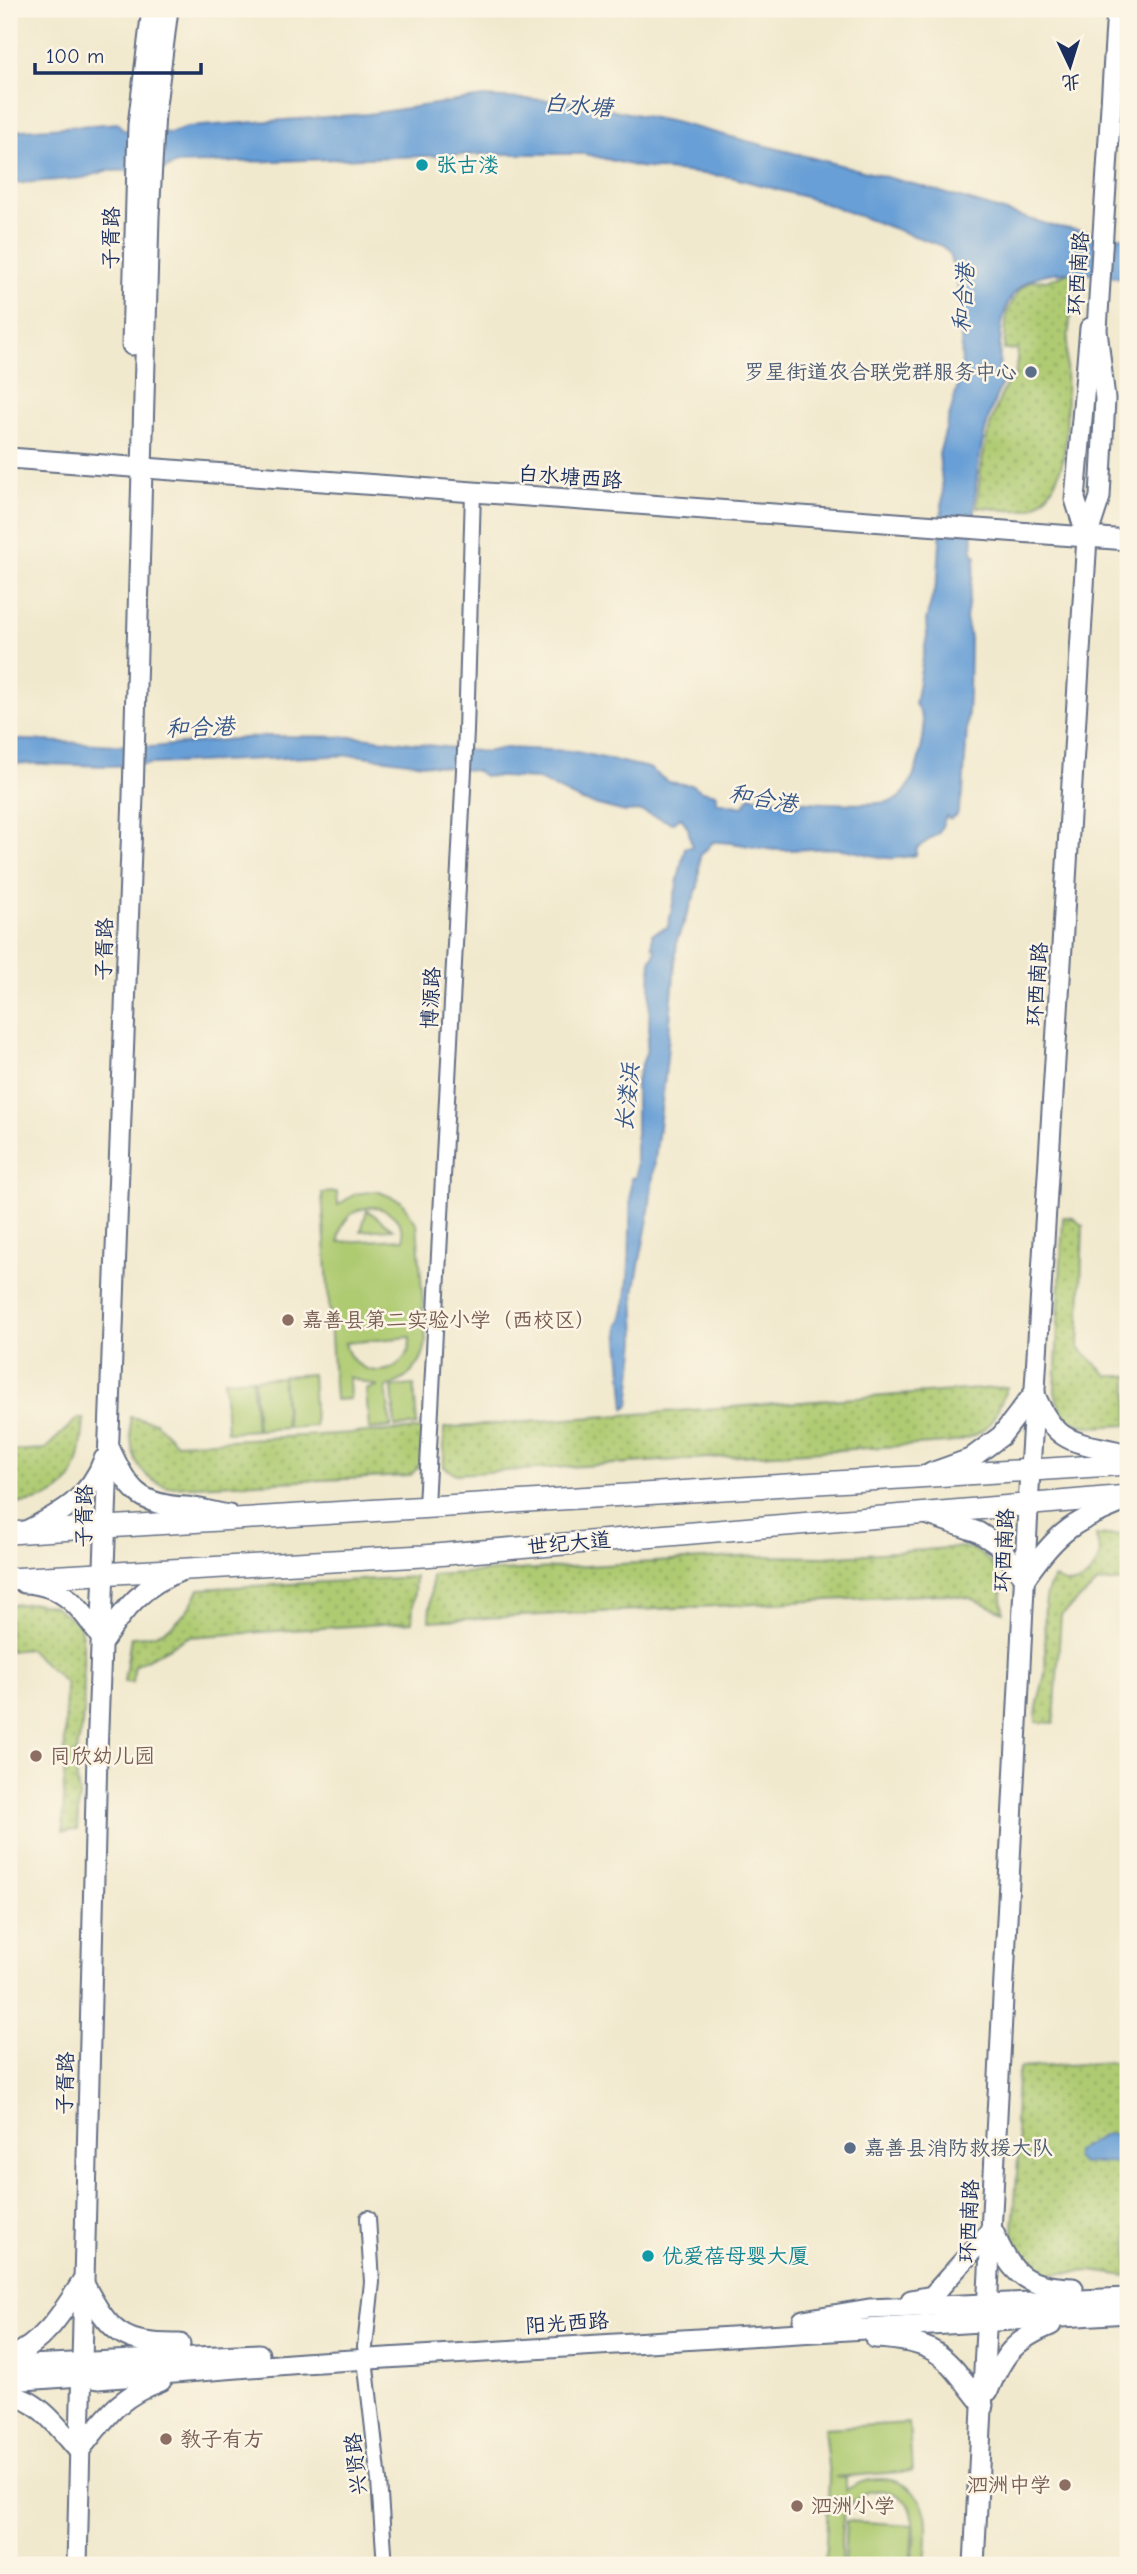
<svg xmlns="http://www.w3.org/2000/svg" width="1137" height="2574" font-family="'Comic Neue','LXGW WenKai TC',sans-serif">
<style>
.green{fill:url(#green-dots);stroke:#657d68;stroke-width:2}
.pitch{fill:#afcb72;stroke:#657d68;stroke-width:2;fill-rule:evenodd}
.water{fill:#689fd6;stroke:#42679a;stroke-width:2}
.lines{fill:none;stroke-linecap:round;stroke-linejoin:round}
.street-casing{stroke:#667085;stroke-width:18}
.secondary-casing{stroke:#667085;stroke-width:23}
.primary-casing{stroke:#667085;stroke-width:24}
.street{stroke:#fff;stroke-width:14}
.secondary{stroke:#fff;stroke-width:19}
.primary{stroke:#fff;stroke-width:21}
.culture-dot{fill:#0f9aa8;stroke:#fcf5e5;stroke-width:2.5}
.service-dot{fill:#5c6f8a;stroke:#fcf5e5;stroke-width:2.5}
.education-dot{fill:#8d6e63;stroke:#fcf5e5;stroke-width:2.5}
.labels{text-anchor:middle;stroke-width:5;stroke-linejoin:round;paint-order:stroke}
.culture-label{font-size:21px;fill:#0d838f;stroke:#fcf5e5;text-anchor:start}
.street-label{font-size:21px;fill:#1b2f5e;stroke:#fcf5e5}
.service-label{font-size:21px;fill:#4e5e75;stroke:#fcf5e5;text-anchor:end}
.education-label{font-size:21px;fill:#785e54;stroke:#fcf5e5;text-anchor:start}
.water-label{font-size:23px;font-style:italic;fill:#365688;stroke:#fcf5e5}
</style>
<defs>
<pattern id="green-dots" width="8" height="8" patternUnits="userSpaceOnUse" patternTransform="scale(1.75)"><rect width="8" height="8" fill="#afcb72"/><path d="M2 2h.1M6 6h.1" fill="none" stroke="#8ea561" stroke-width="1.8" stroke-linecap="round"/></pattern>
</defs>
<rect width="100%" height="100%" fill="#fcf5e5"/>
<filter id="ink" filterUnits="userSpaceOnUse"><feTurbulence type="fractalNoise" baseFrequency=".0143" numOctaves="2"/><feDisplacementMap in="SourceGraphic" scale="14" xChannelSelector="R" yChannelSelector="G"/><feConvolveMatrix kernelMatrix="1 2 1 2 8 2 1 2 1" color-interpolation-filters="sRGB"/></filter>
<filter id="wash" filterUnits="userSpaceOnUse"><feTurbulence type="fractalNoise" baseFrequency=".00686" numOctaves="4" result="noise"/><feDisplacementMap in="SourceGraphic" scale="28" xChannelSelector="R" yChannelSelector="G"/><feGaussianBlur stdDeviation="1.57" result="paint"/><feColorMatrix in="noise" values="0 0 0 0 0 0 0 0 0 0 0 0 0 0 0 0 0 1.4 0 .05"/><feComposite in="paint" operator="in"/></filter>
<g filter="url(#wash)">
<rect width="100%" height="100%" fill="#f1e9cd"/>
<g class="green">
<path d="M1069 272H1074C1073 297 1070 322 1067 347 1062 393 1081 474 1035 506 1022 515 992 507 977 507 980 461 988 419 1009 379L1015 378 1018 349 1004 350 1007 312 1020 289 1031 281 1049 280Z"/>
<path d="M1063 1217 1073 1218 1083 1226 1079 1348 1108 1376H1128V1425C1093 1426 1062 1435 1055 1391Z"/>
<path d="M1007 1387C993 1423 989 1436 947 1443L456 1474 444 1467V1428Z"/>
<path d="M130 1417 155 1422 176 1443 423 1429 420 1465 410 1476 168 1487C133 1476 130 1450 130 1417Z"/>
<path d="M77 1419H84C80 1476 72 1501 9 1504V1451L45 1449Z"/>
<path d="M1128 1534V1581L1098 1583 1061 1615 1054 1723 1036 1722C1035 1705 1042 1690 1045 1674 1048 1649 1037 1596 1055 1578 1078 1593 1093 1577 1100 1554L1096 1536Z"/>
<path d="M962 1547C997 1553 1002 1582 1003 1612L970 1598 944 1594 429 1621 432 1575 756 1556 825 1557Z"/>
<path d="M415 1577 412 1622 188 1637 135 1666 132 1683 124 1682 131 1637C166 1638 185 1620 199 1589Z"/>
<polygon points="35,1603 54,1606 80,1625 83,1644 84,1715 75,1760 79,1798 77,1830 63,1831 66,1683 29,1649 9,1651 9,1605"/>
<polygon points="1128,2061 1128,2276 1091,2271 1048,2274 1033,2270 1021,2262 1013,2246 1013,2230 1019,2143 1015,2122 1017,2076 1020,2068"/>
</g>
<g class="pitch">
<path d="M377 1191 401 1201 417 1224 426 1343C422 1367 408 1380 386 1387L391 1427 369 1429 366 1389 378 1387 349 1377 350 1399 335 1400 322 1193 337 1192 338 1205 355 1194ZM373 1207C391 1209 402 1221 404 1239L339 1242C339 1221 353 1208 373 1207ZM410 1337C412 1379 353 1383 345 1343Z"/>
<polygon points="367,1210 393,1229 361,1231"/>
<polygon points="312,1374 315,1426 287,1428 283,1376"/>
<polygon points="282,1377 286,1428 257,1430 254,1379"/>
<polygon points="252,1378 256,1430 227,1432 224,1380"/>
<polygon points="414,1385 417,1425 395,1427 392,1387"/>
<path d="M909 2423 912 2471 835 2477 846 2478V2491C873 2469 917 2477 926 2515 929 2531 926 2549 925 2565H912C913 2550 917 2531 913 2516 905 2484 860 2482 846 2511 839 2526 842 2549 841 2565H825L829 2477 824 2428Z"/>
<polygon points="846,2521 913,2525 910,2565 844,2565"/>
</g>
<g class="water">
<path d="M483 97 567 101 674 122 921 186 1053 226 1128 238V279C1084 272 1023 258 1005 311 999 330 1000 352 999 371L1005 377C977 432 974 492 972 553L976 556 966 618 970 638 969 695 963 792 957 815 950 819 946 816 939 833 917 848 916 855C884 862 878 856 848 850 825 846 801 851 778 850 755 849 736 841 713 842L700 856 698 887 677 940 666 1068 648 1219 634 1292 636 1340 629 1405 625 1408 618 1327C633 1297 629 1215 631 1178L636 1177V1081L646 1053 649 1031 651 958 654 957 655 947H652V934L668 927 685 847H692L688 828 681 817 672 823 641 811 625 812 582 801 537 779 484 776 477 771 355 755 109 766 9 763V739L151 747 265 736 361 737 485 752 505 748 572 751 649 768 668 782 692 785 702 791 717 794 716 802 743 807 750 796C774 801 876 808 895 800 909 794 917 768 920 754 925 733 927 722 915 704L927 635 926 620 938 576 943 492 939 454 962 370 960 295 949 253 942 246 812 199 731 177 639 167 585 154H489L177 164 163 170 106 171 83 178 9 184V131L119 123 123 130 170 133 187 127 368 114Z"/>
<polygon points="1106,2134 1128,2135 1128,2168 1111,2162 1082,2164 1075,2158 1075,2151"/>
</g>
</g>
<g filter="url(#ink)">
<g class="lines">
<defs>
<g id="street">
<polyline points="426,1506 466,731 473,492"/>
<polyline points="365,2347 372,2282 368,2218"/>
<polyline points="365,2359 379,2481 385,2565"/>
</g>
<g id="secondary">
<polyline points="132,345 138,125 152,9"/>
<polyline points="9,458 1128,540"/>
<polyline points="1087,537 1075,499 1090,328"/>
<path d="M1036 1397C1058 1450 1082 1441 1128 1454"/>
<path d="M110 1449C129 1490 139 1505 186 1507 200 1508 215 1513 229 1515"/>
<polyline points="931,1473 970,1459 1001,1436 1035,1392"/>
<polyline points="926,1514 978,1532 998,1545 1025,1578"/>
<path d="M26 1531C61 1513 90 1498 104 1459"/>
<path d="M1026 1577C1060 1528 1074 1522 1128 1500"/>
<path d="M24 1583C64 1584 83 1610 103 1641"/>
<path d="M104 1640C124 1608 145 1584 181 1571"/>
<path d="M994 2233C1012 2276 1026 2287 1073 2288"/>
<path d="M83 2282C110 2333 122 2345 180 2344"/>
<polyline points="911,2300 932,2296 992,2229"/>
<polyline points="803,2320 869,2309 1128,2298"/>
<path d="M875 2338C941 2341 945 2358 983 2405"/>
<path d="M9 2358C44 2343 62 2313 82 2282"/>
<polyline points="9,2366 259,2354"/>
<polyline points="9,2381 80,2376 98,2379 303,2363 1128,2313"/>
<path d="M988 2391C1003 2355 1014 2340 1051 2325"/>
<path d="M9 2396C38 2397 61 2431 79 2451"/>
<path d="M79 2451C107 2416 118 2397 161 2381"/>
<polyline points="77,2565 97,1754 133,796 149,216 155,113 168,9"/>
<polyline points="974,2565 1030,1470 1087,537 1100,497 1105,399 1097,330 1117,9"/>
</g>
<g id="primary">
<polyline points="9,1533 1128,1464"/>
<polyline points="9,1579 423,1556 1128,1496"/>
</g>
</defs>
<use href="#street" class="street-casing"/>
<use href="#secondary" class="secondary-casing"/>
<use href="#primary" class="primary-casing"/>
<use href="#street" class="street"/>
<use href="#secondary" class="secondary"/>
<use href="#primary" class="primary"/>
</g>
</g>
<g class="culture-dot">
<circle cx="422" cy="165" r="7"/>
<circle cx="648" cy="2256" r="7"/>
</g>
<g class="service-dot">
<circle cx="1031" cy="372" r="7"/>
<circle cx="850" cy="2148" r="7"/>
</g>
<g class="education-dot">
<circle cx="288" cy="1320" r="7"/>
<circle cx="36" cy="1756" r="7"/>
<circle cx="166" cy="2439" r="7"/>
<circle cx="1065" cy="2485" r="7"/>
<circle cx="797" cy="2506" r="7"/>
</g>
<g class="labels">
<g class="culture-label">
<text x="436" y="172">张古溇</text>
<text x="662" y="2263">优爱蓓母婴大厦</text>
</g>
<g class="street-label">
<text transform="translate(111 238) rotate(-89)" y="7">子胥路</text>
<text transform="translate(1078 273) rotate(-86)" y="7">环西南路</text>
<text transform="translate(570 477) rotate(4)" y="7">白水塘西路</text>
<text transform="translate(104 949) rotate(-88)" y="7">子胥路</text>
<text transform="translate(1037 984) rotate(-86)" y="7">环西南路</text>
<text transform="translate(431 998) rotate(-87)" y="7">博源路</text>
<text transform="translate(84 1516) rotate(-89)" y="7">子胥路</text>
<text transform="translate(569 1543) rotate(-5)" y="7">世纪大道</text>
<text transform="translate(1004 1550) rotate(-87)" y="7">环西南路</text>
<text transform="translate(65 2083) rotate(-88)" y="7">子胥路</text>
<text transform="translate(969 2221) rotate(-87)" y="7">环西南路</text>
<text transform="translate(567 2323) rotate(-4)" y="7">阳光西路</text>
<text transform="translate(356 2464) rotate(-96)" y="7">兴贤路</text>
</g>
<g class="service-label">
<text x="1017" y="379">罗星街道农合联党群服务中心</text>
<text x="864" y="2155" text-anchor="start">嘉善县消防救援大队</text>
</g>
<g class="education-label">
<text x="302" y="1327">嘉善县第二实验小学（西校区）</text>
<text x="50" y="1763">同欣幼儿园</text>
<text x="180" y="2446">教子有方</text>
<text x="1051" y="2492" text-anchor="end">泗洲中学</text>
<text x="811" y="2513">泗洲小学</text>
</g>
<g class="water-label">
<text transform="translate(578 105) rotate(5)" y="8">白水塘</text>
<text transform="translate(963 298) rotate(-86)" y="8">和合港</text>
<text transform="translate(200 727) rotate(-2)" y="8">和合港</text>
<text transform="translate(763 798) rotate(10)" y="8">和合港</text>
<text transform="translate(627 1097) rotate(-84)" y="8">长溇浜</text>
</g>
</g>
<rect width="1137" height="2574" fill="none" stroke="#fcf5e5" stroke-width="35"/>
<g transform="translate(1070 66) rotate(176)" stroke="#fcf5e5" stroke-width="5" paint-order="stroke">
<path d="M0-5L12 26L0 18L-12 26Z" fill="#1b2f5e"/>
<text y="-10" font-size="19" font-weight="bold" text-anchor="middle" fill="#1b2f5e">北</text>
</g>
<path d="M35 63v10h166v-10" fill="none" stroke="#1b2f5e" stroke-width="3.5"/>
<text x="46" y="63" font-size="21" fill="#1b2f5e" stroke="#fcf5e5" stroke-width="5" paint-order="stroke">100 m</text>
</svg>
